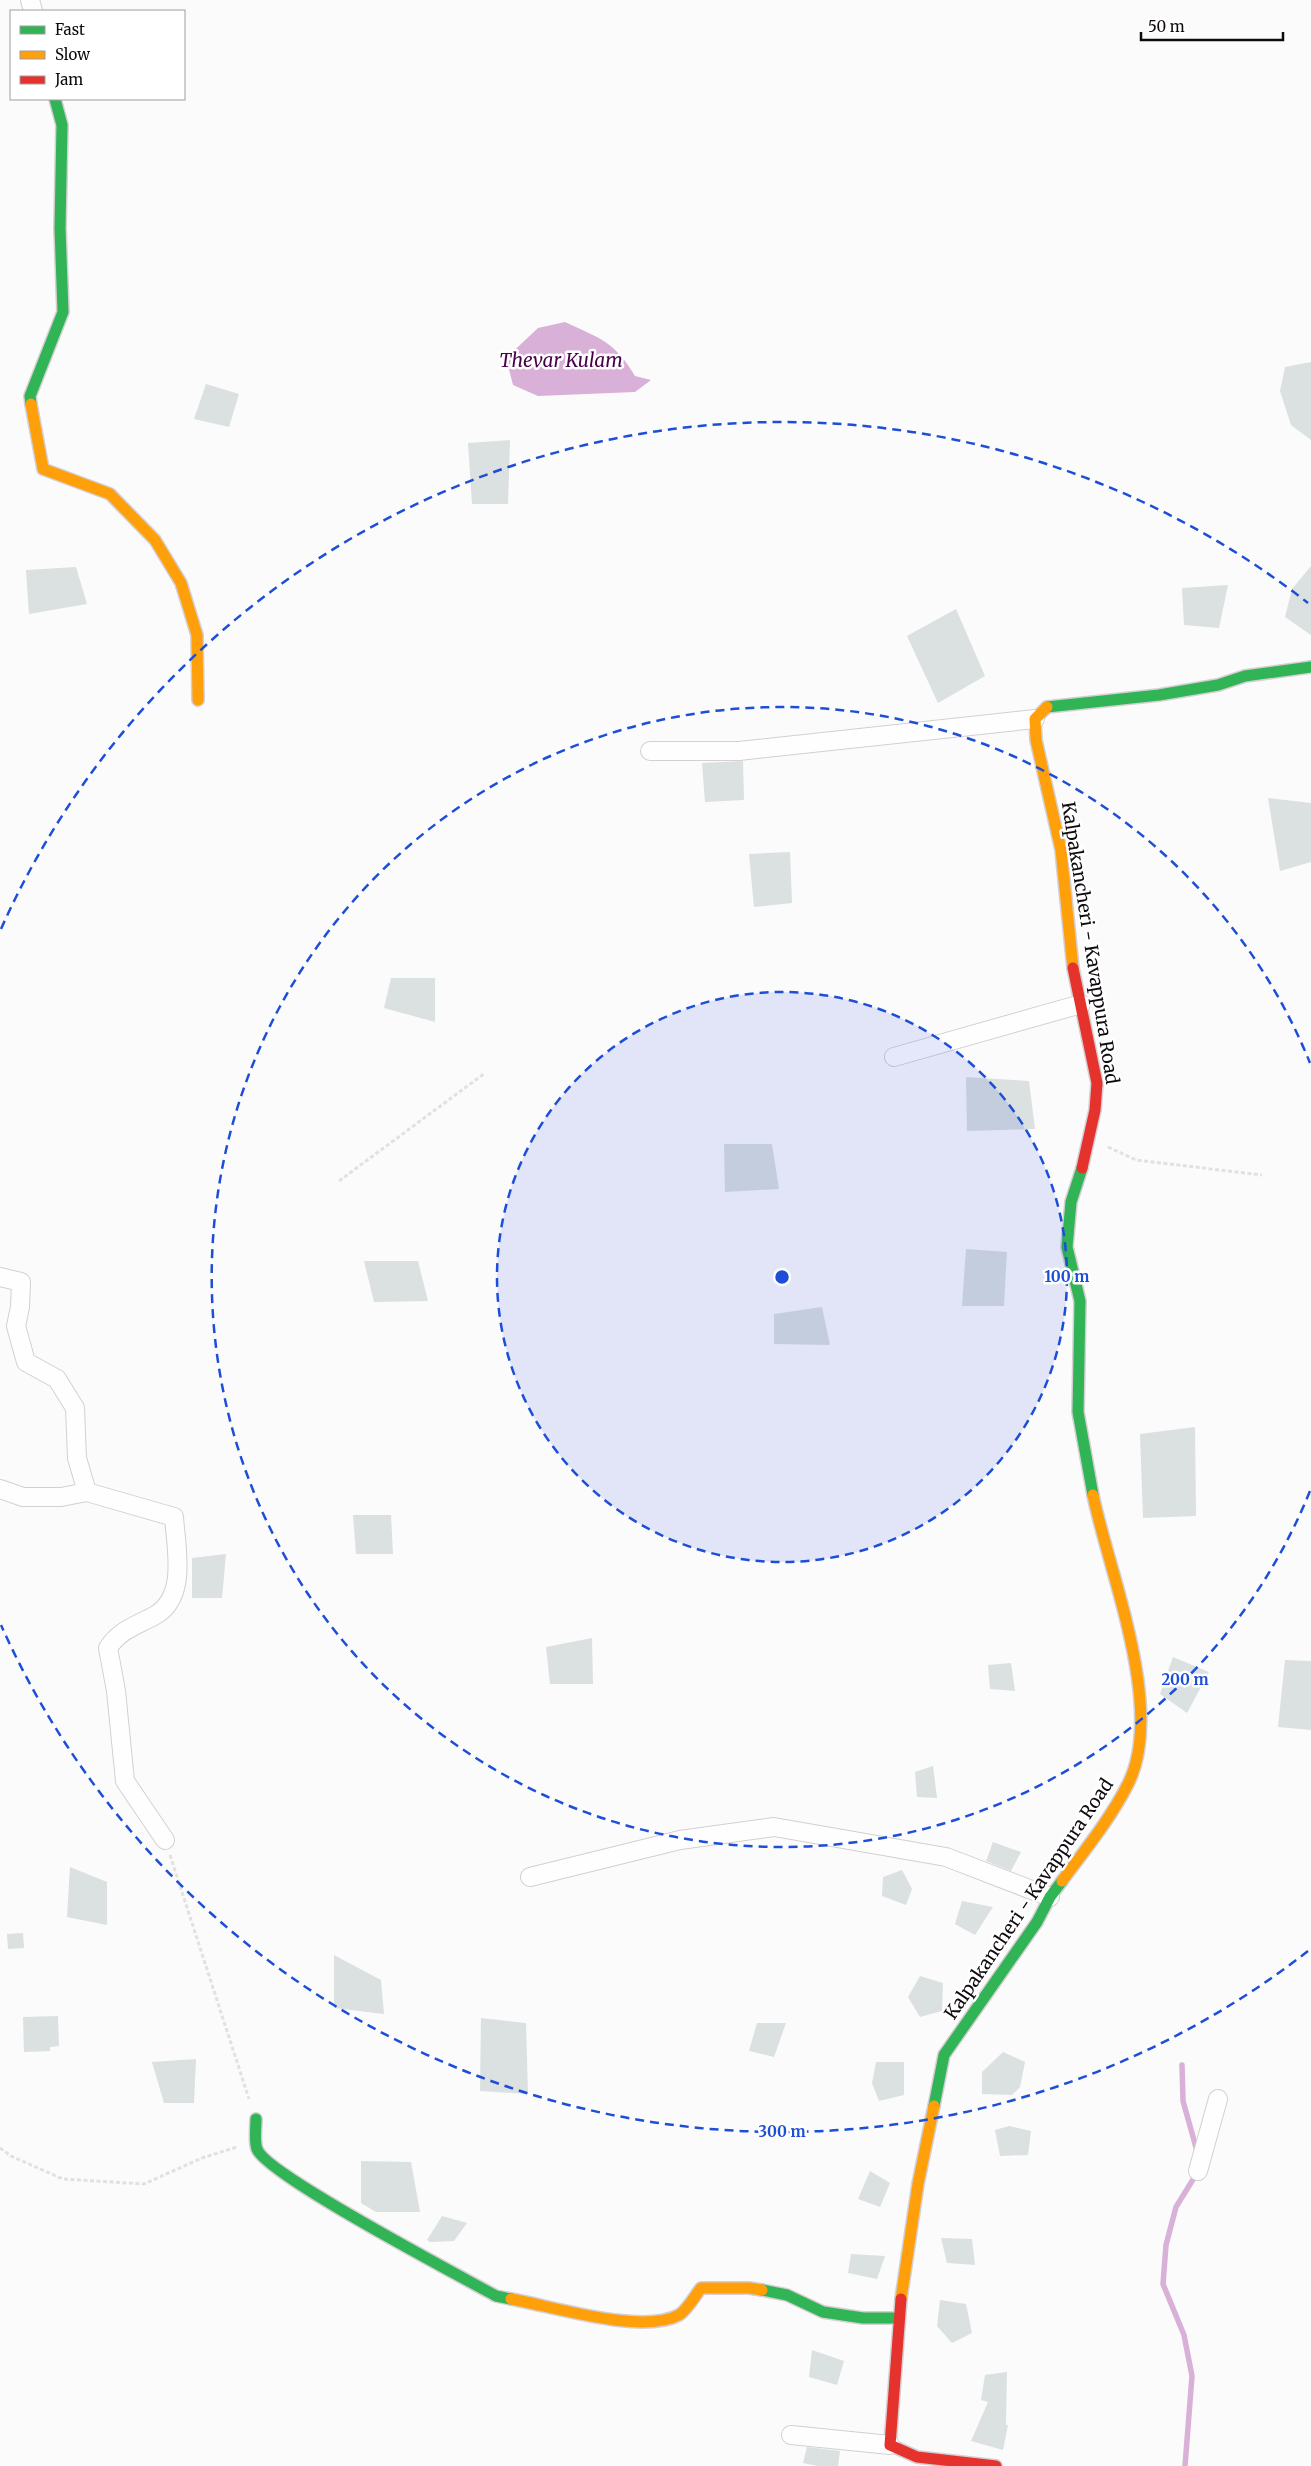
<svg xmlns="http://www.w3.org/2000/svg" width="1311" height="2466" font-family="Merriweather,serif">
<style>
.water{fill:#d9b0d7}
.lines{fill:none;stroke-linecap:round;stroke-linejoin:round}
.stream{stroke:#d9b0d7;stroke-width:5.5}
.building{fill:#dbe0e0}
.street-casing{stroke:#d3cfd2;stroke-width:20}
.fast-casing{stroke:#d3cfd2;stroke-width:14}
.slow-casing{stroke:#d3cfd2;stroke-width:14}
.jam-casing{stroke:#d3cfd2;stroke-width:14}
.path{stroke:#e2e1e2;stroke-width:3;stroke-dasharray:4 2.5;stroke-linecap:butt}
.street{stroke:#fffeff;stroke-width:18}
.fast{stroke:#30b455;stroke-width:11}
.slow{stroke:#ff9f0a;stroke-width:11}
.jam{stroke:#e5322d;stroke-width:11}
.ring{fill:none;stroke:#1d4ed8;stroke-width:2.5;stroke-dasharray:9 6}
.labels{text-anchor:middle;stroke-width:5;stroke-linejoin:round;paint-order:stroke}
.street-label{font-size:18px;fill:#0f0a0f;stroke:#fff}
.water-label{font-size:19px;font-style:italic;fill:#480049;stroke:#fff}
.centre{fill:#1d4ed8;stroke:#fff;stroke-width:2.5}
.ring-label{font-size:15px;text-anchor:middle;font-weight:bold;fill:#1d4ed8;stroke:#fff;stroke-width:5;stroke-linejoin:round;paint-order:stroke}
</style>
<rect width="100%" height="100%" fill="#fcfbfc"/>
<path class="water" d="M565 322C601 339 614 341 635 376L651 380 635 392 538 396 513 385 506 358 538 328Z"/>
<g class="lines">
<g class="stream">
<polyline points="1182,2065 1183,2101 1197,2151"/>
<polyline points="1185,2466 1192,2376 1184,2335 1163,2284 1166,2245 1176,2207 1197,2173"/>
</g>
</g>
<g class="building">
<polygon points="1311,362 1311,440 1291,425 1280,391 1285,367"/>
<polygon points="206,384 239,394 229,427 194,419"/>
<polygon points="510,440 508,504 472,504 468,443"/>
<polygon points="1311,566 1311,635 1285,617 1292,589"/>
<polygon points="76,567 87,604 29,614 26,570"/>
<polygon points="1228,585 1219,628 1184,625 1182,588"/>
<polygon points="956,609 985,676 938,703 907,636"/>
<polygon points="743,761 744,800 705,802 702,763"/>
<polygon points="1268,798 1311,803 1311,862 1280,871"/>
<polygon points="790,852 792,903 754,907 749,854"/>
<polygon points="391,978 435,978 435,1022 384,1008"/>
<polygon points="966,1077 1029,1081 1035,1129 967,1131"/>
<polygon points="724,1144 772,1144 779,1189 725,1192"/>
<polygon points="966,1249 1007,1252 1004,1306 962,1306"/>
<polygon points="364,1261 418,1261 428,1301 374,1302"/>
<polygon points="822,1307 830,1345 774,1344 774,1314"/>
<polygon points="1195,1427 1196,1516 1143,1518 1140,1434"/>
<polygon points="353,1515 391,1515 393,1554 356,1554"/>
<polygon points="226,1554 222,1598 192,1598 192,1558"/>
<polygon points="592,1638 593,1684 550,1684 546,1647"/>
<polygon points="1173,1657 1209,1672 1187,1713 1160,1694"/>
<polygon points="1285,1660 1311,1661 1311,1730 1278,1727"/>
<polygon points="1011,1663 1015,1691 990,1689 988,1665"/>
<polygon points="933,1766 937,1798 917,1797 915,1772"/>
<polygon points="993,1842 1021,1852 1011,1871 986,1861"/>
<polygon points="70,1867 107,1882 107,1925 67,1917"/>
<polygon points="902,1870 912,1889 906,1905 882,1896 883,1877"/>
<polygon points="962,1901 993,1907 975,1935 955,1924"/>
<polygon points="23,1933 24,1948 8,1949 7,1934"/>
<polygon points="334,1955 381,1980 384,2014 334,2008"/>
<polygon points="920,1976 943,1983 942,2011 920,2017 908,1997"/>
<polygon points="58,2016 59,2046 50,2047 50,2051 24,2052 23,2017"/>
<polygon points="481,2018 526,2023 528,2094 480,2091"/>
<polygon points="757,2023 786,2023 774,2057 749,2051"/>
<polygon points="1003,2052 1025,2062 1020,2087 1012,2095 982,2094 982,2072"/>
<polygon points="196,2059 194,2103 164,2103 152,2062"/>
<polygon points="876,2062 904,2062 904,2095 879,2101 872,2083"/>
<polygon points="1009,2126 1031,2131 1028,2155 1000,2156 995,2130"/>
<polygon points="361,2161 411,2162 420,2212 376,2212 361,2203"/>
<polygon points="870,2171 890,2183 880,2207 858,2199"/>
<polygon points="442,2216 467,2223 454,2241 430,2242 427,2240"/>
<polygon points="941,2238 972,2239 975,2265 947,2263"/>
<polygon points="851,2254 885,2256 877,2279 848,2273"/>
<polygon points="940,2300 966,2304 972,2333 952,2343 937,2326"/>
<polygon points="812,2350 844,2361 837,2385 809,2377"/>
<polygon points="1007,2372 1006,2425 1008,2425 1003,2450 971,2441 988,2402 981,2400 985,2375"/>
<polygon points="807,2447 840,2451 838,2466 818,2466 803,2463"/>
</g>
<g class="lines">
<defs>
<g id="street">
<polyline points="30,0 33,11"/>
<polyline points="650,751 739,751 1035,719"/>
<polyline points="894,1057 1081,1004"/>
<polyline points="0,1277 21,1282 20,1307 16,1326 26,1362 57,1379 75,1408 77,1458 87,1492"/>
<path d="M0 1489 23 1497H61L87 1492 174 1517C176 1548 188 1598 154 1616 135 1626 120 1630 108 1648L116 1691 125 1781 165 1840"/>
<polyline points="530,1877 680,1840 774,1827 946,1857 1050,1897"/>
<polyline points="1198,2171 1218,2099"/>
<polyline points="791,2435 890,2445"/>
</g>
<g id="fast">
<polyline points="31,404 30,396 63,312 60,228 62,125 55,99"/>
<polyline points="1047,707 1159,695 1218,685 1245,676 1311,667"/>
<polyline points="1082,1168 1071,1202 1067,1247 1080,1301 1078,1412 1093,1495"/>
<polyline points="934,2106 944,2055 1037,1922 1050,1897 1062,1881"/>
<path d="M256 2119C256 2128 254 2141 257 2149 265 2174 462 2277 496 2296L511 2299"/>
<polyline points="762,2290 787,2295 823,2312 863,2318 898,2318"/>
</g>
<g id="slow">
<polyline points="31,404 43,469 110,494 155,540 181,583 197,635 198,700"/>
<polyline points="1047,707 1035,719 1036,740 1061,850 1073,968"/>
<path d="M1062 1881C1085 1850 1111 1818 1128 1784 1166 1709 1109 1573 1093 1495"/>
<path d="M511 2299C551 2306 642 2335 679 2315 687 2310 695 2296 701 2288H749L762 2290"/>
<polyline points="901,2299 918,2184 934,2106"/>
</g>
<g id="jam">
<polyline points="1073,968 1097,1083 1095,1110 1082,1168"/>
<polyline points="901,2299 890,2445 917,2457 996,2466"/>
</g>
</defs>
<use href="#street" class="street-casing"/>
<use href="#fast" class="fast-casing"/>
<use href="#slow" class="slow-casing"/>
<use href="#jam" class="jam-casing"/>
<g class="path">
<polyline points="1108,1147 1136,1160 1262,1175"/>
<polyline points="339,1181 485,1073"/>
<polyline points="170,1855 249,2099"/>
<polyline points="0,2148 11,2156 63,2179 144,2184 202,2158 237,2147"/>
</g>
<use href="#street" class="street"/>
<use href="#fast" class="fast"/>
<use href="#slow" class="slow"/>
<use href="#jam" class="jam"/>
</g>
<circle cx="782" cy="1277" r="285" fill="#1d4ed8" fill-opacity=".12"/>
<g class="ring">
<circle cx="782" cy="1277" r="285"/>
<path d="M1310 1491A570 570 0 1 1 1310 1063"/>
<path d="M1308 1951A855 855 0 0 1 1 1625M1 929A855 855 0 0 1 1308 603"/>
</g>
<g class="labels">
<g class="street-label">
<text transform="translate(1090 943) rotate(81)" y="6">Kalpakancheri - Kavappura Road</text>
<text transform="translate(1029 1899) rotate(-56)" y="6">Kalpakancheri - Kavappura Road</text>
</g>
<g class="water-label">
<text x="561" y="367">Thevar Kulam</text>
</g>
</g>
<circle cx="782" cy="1277" r="8" class="centre"/>
<g class="ring-label">
<text x="1067" y="1282">100 m</text>
<text x="1185" y="1685">200 m</text>
<text x="782" y="2137">300 m</text>
</g>
<rect x="10" y="10" width="175" height="90" fill="#ffffff" stroke="#9f9d9f"/>
<rect x="20" y="26" width="25" height="8" fill="#30b455" stroke="#9f9d9f"/>
<text x="55" y="35" font-size="15" fill="#0f0a0f">Fast</text>
<rect x="20" y="51" width="25" height="8" fill="#ff9f0a" stroke="#9f9d9f"/>
<text x="55" y="60" font-size="15" fill="#0f0a0f">Slow</text>
<rect x="20" y="76" width="25" height="8" fill="#e5322d" stroke="#9f9d9f"/>
<text x="55" y="85" font-size="15" fill="#0f0a0f">Jam</text>
<path d="M1141 32v8h142v-8" fill="none" stroke="#0f0a0f" stroke-width="2.5"/>
<text x="1148" y="32" font-size="15" fill="#0f0a0f" stroke="#ffffff" stroke-width="4" paint-order="stroke">50 m</text>
</svg>
